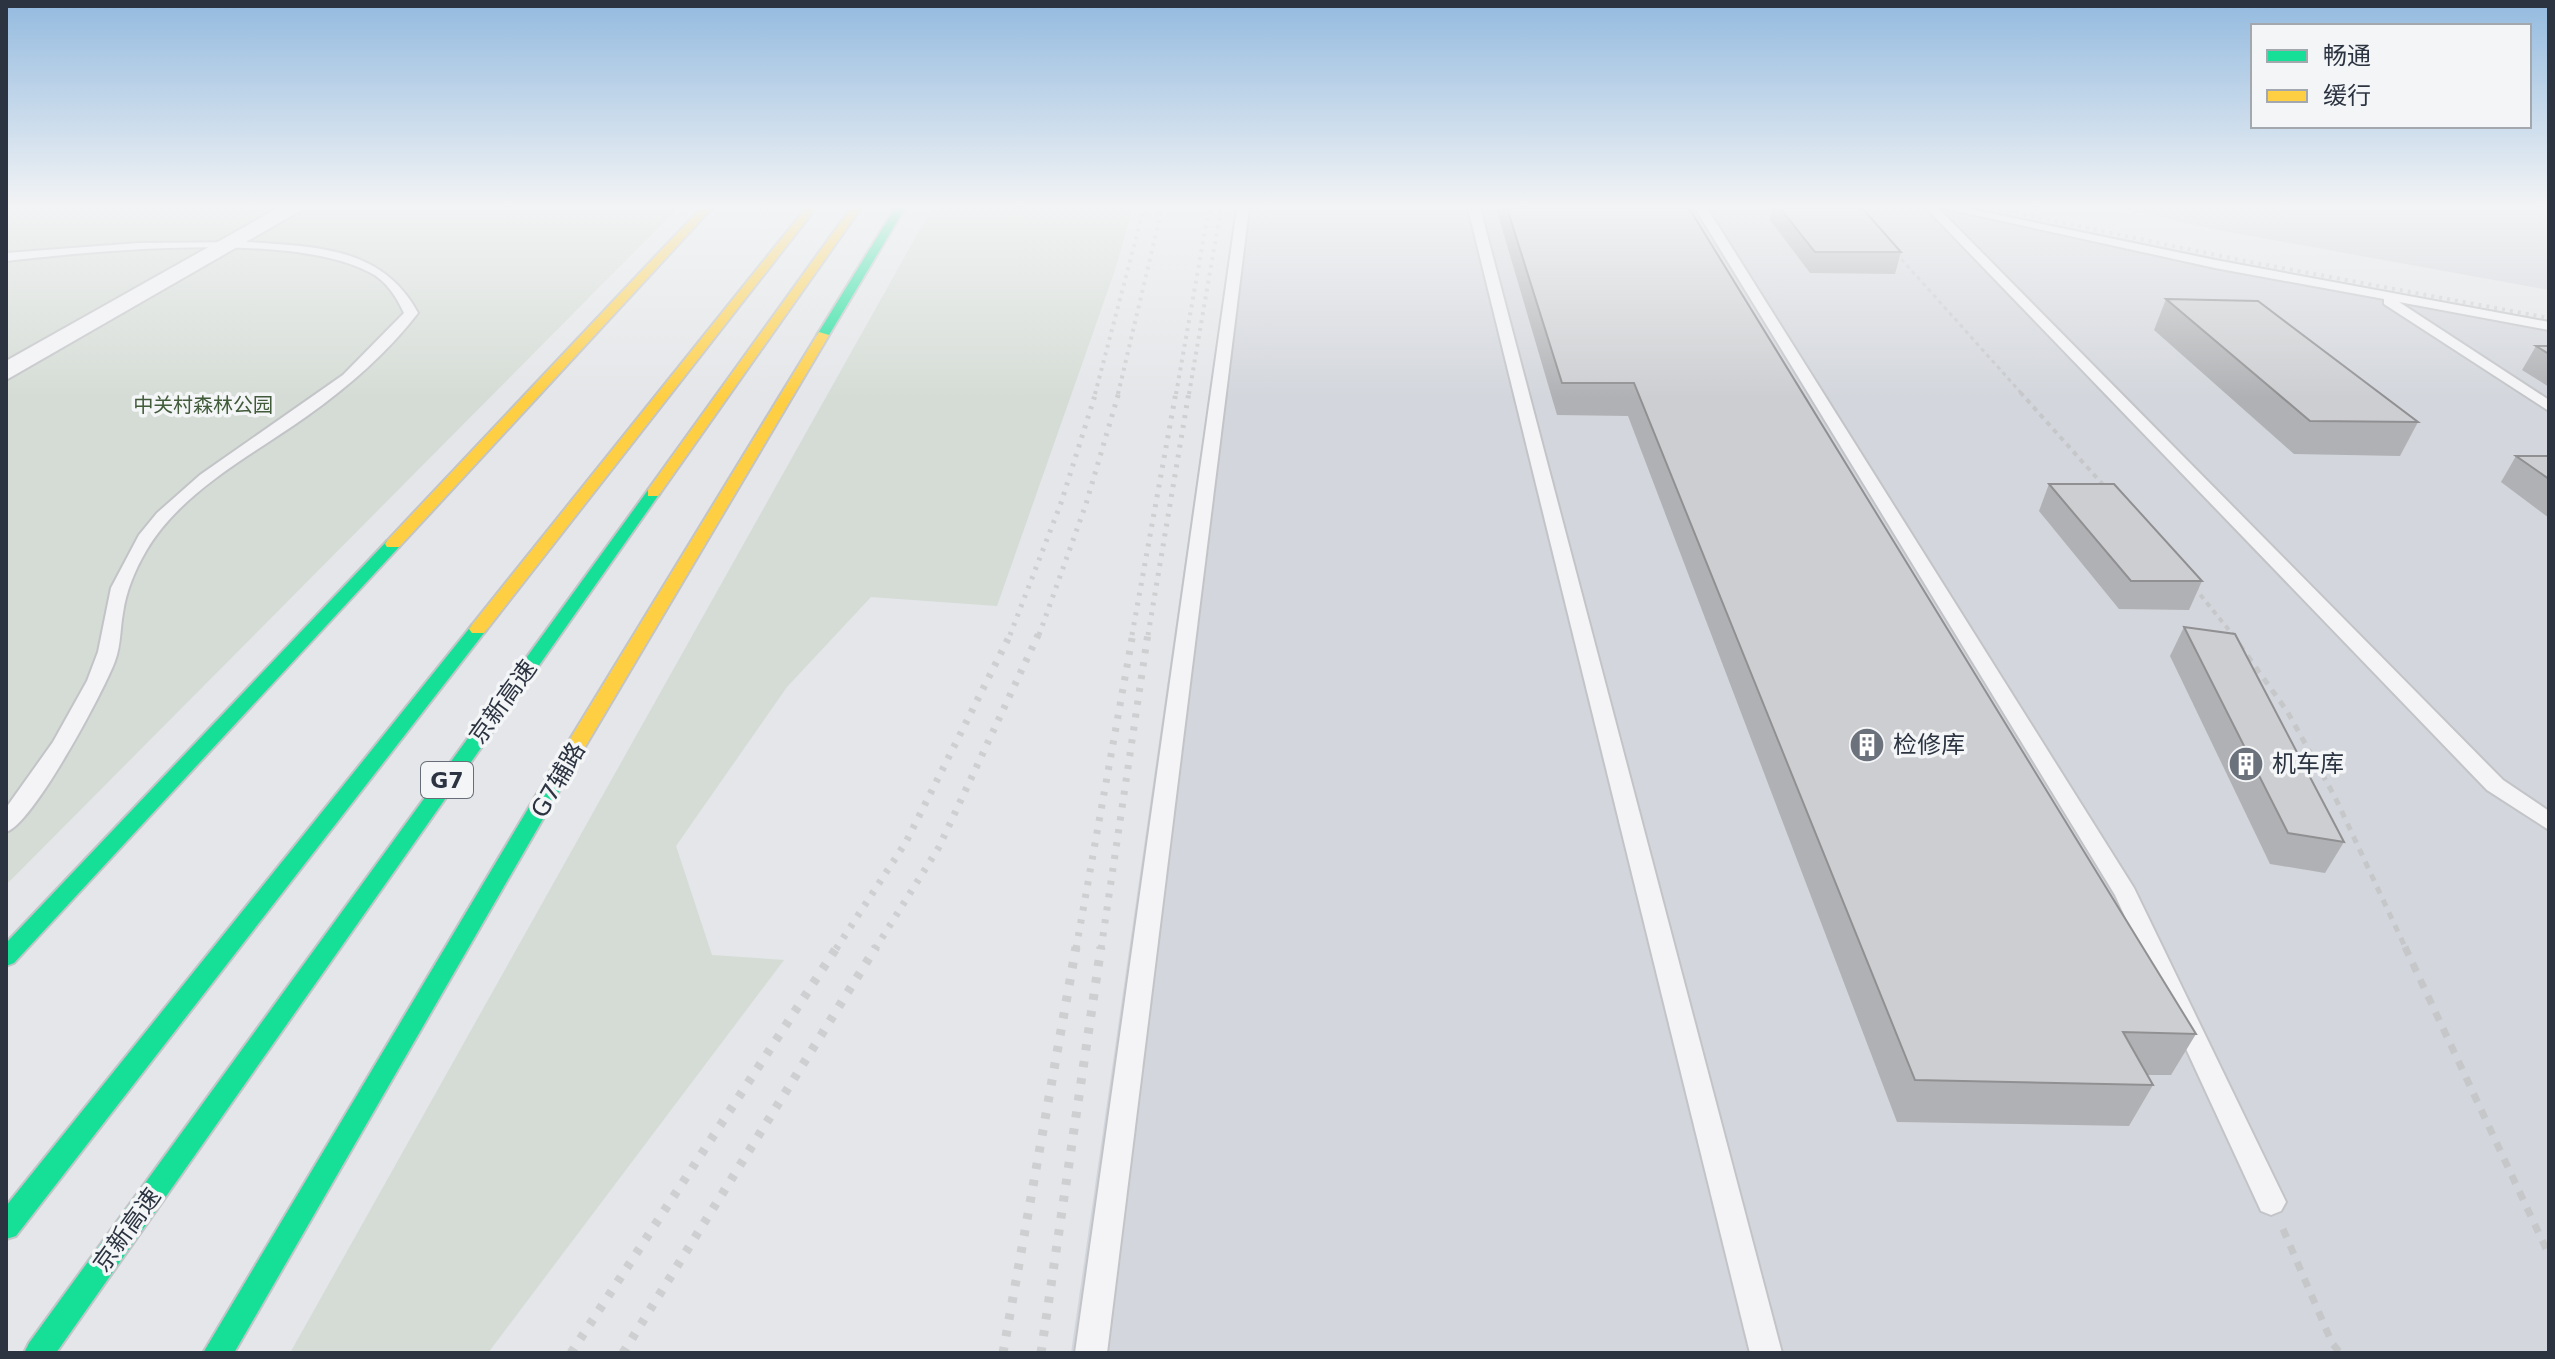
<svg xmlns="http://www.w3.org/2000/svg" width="2555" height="1359" font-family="'DejaVu Sans','Noto Sans SC',sans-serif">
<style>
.built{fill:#d3d6dc}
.green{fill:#d5dcd5}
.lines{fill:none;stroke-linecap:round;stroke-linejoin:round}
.lane-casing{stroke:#c2c4c7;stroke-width:4}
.street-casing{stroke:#c2c4c7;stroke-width:4}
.fast-casing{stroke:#c2c4c7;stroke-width:4}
.slow-casing{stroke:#c2c4c7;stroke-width:4}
.path-far3{stroke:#c5c7c9;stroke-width:3;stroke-dasharray:4 4;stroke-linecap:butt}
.path-far2{stroke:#c5c7c9;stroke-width:4;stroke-dasharray:5 5;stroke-linecap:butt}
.path-far1{stroke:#c5c7c9;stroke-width:5;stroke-dasharray:7 7;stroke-linecap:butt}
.path{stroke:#c5c7c9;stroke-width:7;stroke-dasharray:9 9;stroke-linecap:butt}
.lane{fill:#f4f4f6;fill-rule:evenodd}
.street{fill:#f4f4f6;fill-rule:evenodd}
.fast{fill:#16e098;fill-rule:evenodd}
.slow{fill:#ffcf43;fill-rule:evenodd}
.rail-far3{stroke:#cdcfd1;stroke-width:4;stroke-dasharray:3 5;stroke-linecap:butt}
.rail-far2{stroke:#cdcfd1;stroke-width:5;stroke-dasharray:3 7;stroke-linecap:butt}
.rail-far1{stroke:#cdcfd1;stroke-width:7;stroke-dasharray:4 9;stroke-linecap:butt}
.rail{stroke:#cdcfd1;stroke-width:9;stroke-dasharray:6 11;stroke-linecap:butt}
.wall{fill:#b0b1b4}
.building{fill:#cdced1;stroke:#909092;stroke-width:2}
.labels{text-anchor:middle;stroke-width:7;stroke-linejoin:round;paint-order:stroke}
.far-park-label{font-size:20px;fill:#425b3b;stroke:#f3f5f7}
.shield{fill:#f3f5f7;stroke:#686e78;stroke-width:2}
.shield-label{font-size:22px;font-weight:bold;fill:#2c3441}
.street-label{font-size:24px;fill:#2c3441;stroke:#f3f5f7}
.poi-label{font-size:24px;fill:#2c3441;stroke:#f3f5f7;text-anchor:start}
</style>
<rect width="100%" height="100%" fill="#e4e6e9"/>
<g class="built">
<polygon points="1236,208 1976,208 2295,274 2549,320 2549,1353 1071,1353"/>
<polygon points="2118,208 2549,208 2549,290 2218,230"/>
</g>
<g class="green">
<polygon points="6,208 678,208 6,885"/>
<polygon points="932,208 1133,208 1114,273 997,606 871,597 787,687 676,846 712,955 784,960 488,1353 290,1353"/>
</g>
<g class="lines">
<defs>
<g id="lane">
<polygon points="1237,208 1249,208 1107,1353 1075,1353"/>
<polygon points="1468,208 1480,208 1782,1353 1750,1353"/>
<polygon points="1695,208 1707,208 2134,888 2286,1202 2281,1211 2271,1215 2261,1211 2115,895"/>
<polygon points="1926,208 1938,208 2503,780 2549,811 2549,830 2487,790"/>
<polygon points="1943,208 1965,208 2215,260 2549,322 2549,330 2399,302 2549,400 2549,411 2384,304 2384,299 2215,268"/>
<path d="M248 242C315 247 382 246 418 313 387 353 348 387 307 416 251 456 182 490 146 551 135 570 126 591 123 613 120 629 121 645 115 661 104 691 33 824 6 832V808L53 742 87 681 98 652 111 588 139 535 157 513 200 475 343 375 404 313C396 296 386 280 369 272 291 231 95 251 6 261V253L139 243Z"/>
</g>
<polygon id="street" points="278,208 305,208 6,380 6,361"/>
<g id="fast">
<polygon points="895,208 905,208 829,335 819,338 817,335"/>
<polygon points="653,489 660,493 56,1353 24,1353 29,1343 648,490"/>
<polygon points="393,539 401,544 399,547 14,963 6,966 6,943 387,541"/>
<polygon points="478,624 484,625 487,629 484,633 16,1236 6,1239 6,1206 472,625"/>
<polygon points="566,756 576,762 234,1353 203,1353 556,762"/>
</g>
<g id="slow">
<polygon points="701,208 712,208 399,547 387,547 385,544 387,541"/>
<polygon points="806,208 816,208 484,633 472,633 469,629 472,625"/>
<polygon points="851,208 861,208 658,496 648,496 648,490"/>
<polygon points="819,332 829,335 576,762 566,768 559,766 556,762"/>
</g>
</defs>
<use href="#lane" class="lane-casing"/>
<use href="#street" class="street-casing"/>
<use href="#fast" class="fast-casing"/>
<use href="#slow" class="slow-casing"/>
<polyline class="path-far3" points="1896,253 2022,394"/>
<g class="path-far2">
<polyline points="2020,392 2105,487"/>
<polyline points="2194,587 2233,635"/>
</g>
<polyline class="path-far1" points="2231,633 2287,711 2335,797 2406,949"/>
<g class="path">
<polyline points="2405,947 2549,1255"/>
<polyline points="2283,1229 2332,1343 2340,1353"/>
</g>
<use href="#lane" class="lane"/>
<use href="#street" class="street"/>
<use href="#fast" class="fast"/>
<use href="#slow" class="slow"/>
<g class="rail-far3">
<polyline points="1992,208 2245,261 2549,318"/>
<polyline points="1095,394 1144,208"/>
<polyline points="1118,394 1162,208"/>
<polyline points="1176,394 1209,208"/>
<polyline points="1189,394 1221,208"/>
</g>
<g class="rail-far2">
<polyline points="1010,635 1061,503 1096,392"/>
<polyline points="1039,635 1086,504 1119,392"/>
<polyline points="1132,635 1176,392"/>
<polyline points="1148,635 1189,392"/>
</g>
<g class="rail-far1">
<polyline points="836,949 906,842 1011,633"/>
<polyline points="875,949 939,847 1039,633"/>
<polyline points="1076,949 1133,633"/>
<polyline points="1101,949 1148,633"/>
</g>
<g class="rail">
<polyline points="571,1353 837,947"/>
<polyline points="623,1353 876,947"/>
<polyline points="1003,1353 1076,947"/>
<polyline points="1041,1353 1101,947"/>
</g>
</g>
<g class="wall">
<polygon points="1496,208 1689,208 2196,1034 2171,1075 2147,1075 2153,1085 2129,1126 1897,1122 1628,416 1557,415"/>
<polygon points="1772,208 1862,208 1901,252 1895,274 1810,273 1770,220"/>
<polygon points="2166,299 2418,422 2400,456 2294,454 2154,330"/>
<polygon points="2536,346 2549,346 2549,387 2522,370"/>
<polygon points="2516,456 2549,456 2549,518 2501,482"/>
<polygon points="2049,484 2202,581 2189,610 2119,609 2039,511"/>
<polygon points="2184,627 2344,842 2325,873 2270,864 2170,656"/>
</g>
<g class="building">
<polygon points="1507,208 1689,208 2196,1034 2123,1032 2153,1085 1915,1080 1634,383 1562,383"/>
<polygon points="1780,208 1862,208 1901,252 1815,252"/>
<polygon points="2166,299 2258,301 2418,422 2310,421"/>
<polygon points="2536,346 2549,346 2549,354"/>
<polygon points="2516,456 2549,456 2549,479"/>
<polygon points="2049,484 2114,484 2202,581 2131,581"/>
<polygon points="2184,627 2235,634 2344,842 2288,833"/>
</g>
<linearGradient id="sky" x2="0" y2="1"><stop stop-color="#93badf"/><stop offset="0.52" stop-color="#f3f4f5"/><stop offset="1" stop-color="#f3f4f5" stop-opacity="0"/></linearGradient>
<rect width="2555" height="398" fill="url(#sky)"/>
<defs>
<symbol id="building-disc" viewBox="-11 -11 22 22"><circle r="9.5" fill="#6c727c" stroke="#f3f5f7"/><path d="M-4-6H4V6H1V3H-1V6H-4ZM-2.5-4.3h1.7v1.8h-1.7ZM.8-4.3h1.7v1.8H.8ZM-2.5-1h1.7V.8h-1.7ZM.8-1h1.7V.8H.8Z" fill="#fff"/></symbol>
</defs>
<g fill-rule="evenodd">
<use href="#building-disc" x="1847" y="725" width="40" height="40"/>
<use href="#building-disc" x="2226" y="744" width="40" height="40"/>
</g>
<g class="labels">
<g class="far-park-label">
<text x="203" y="412">中关村森林公园</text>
</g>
<rect class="shield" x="421" y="762" width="52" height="36" rx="6"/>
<g class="shield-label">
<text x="447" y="788">G7</text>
</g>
<g class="street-label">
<text transform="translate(503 702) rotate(-54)" y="8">京新高速</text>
<text transform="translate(558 780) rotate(-60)" y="8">G7辅路</text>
<text transform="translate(127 1230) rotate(-54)" y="8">京新高速</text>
</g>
<g class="poi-label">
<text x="1893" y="753">检修库</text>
<text x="2272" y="772">机车库</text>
</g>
</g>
<rect width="2555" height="1359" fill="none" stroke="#2c3441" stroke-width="16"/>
<rect x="2251" y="24" width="280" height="104" fill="#f3f5f7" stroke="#a3a8ae" stroke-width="2"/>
<rect x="2267" y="50" width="40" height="12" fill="#16e098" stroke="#a3a8ae" stroke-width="2"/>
<text x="2323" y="64" font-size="24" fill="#2c3441">畅通</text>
<rect x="2267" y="90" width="40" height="12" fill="#ffcf43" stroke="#a3a8ae" stroke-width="2"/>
<text x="2323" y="104" font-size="24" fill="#2c3441">缓行</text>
</svg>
